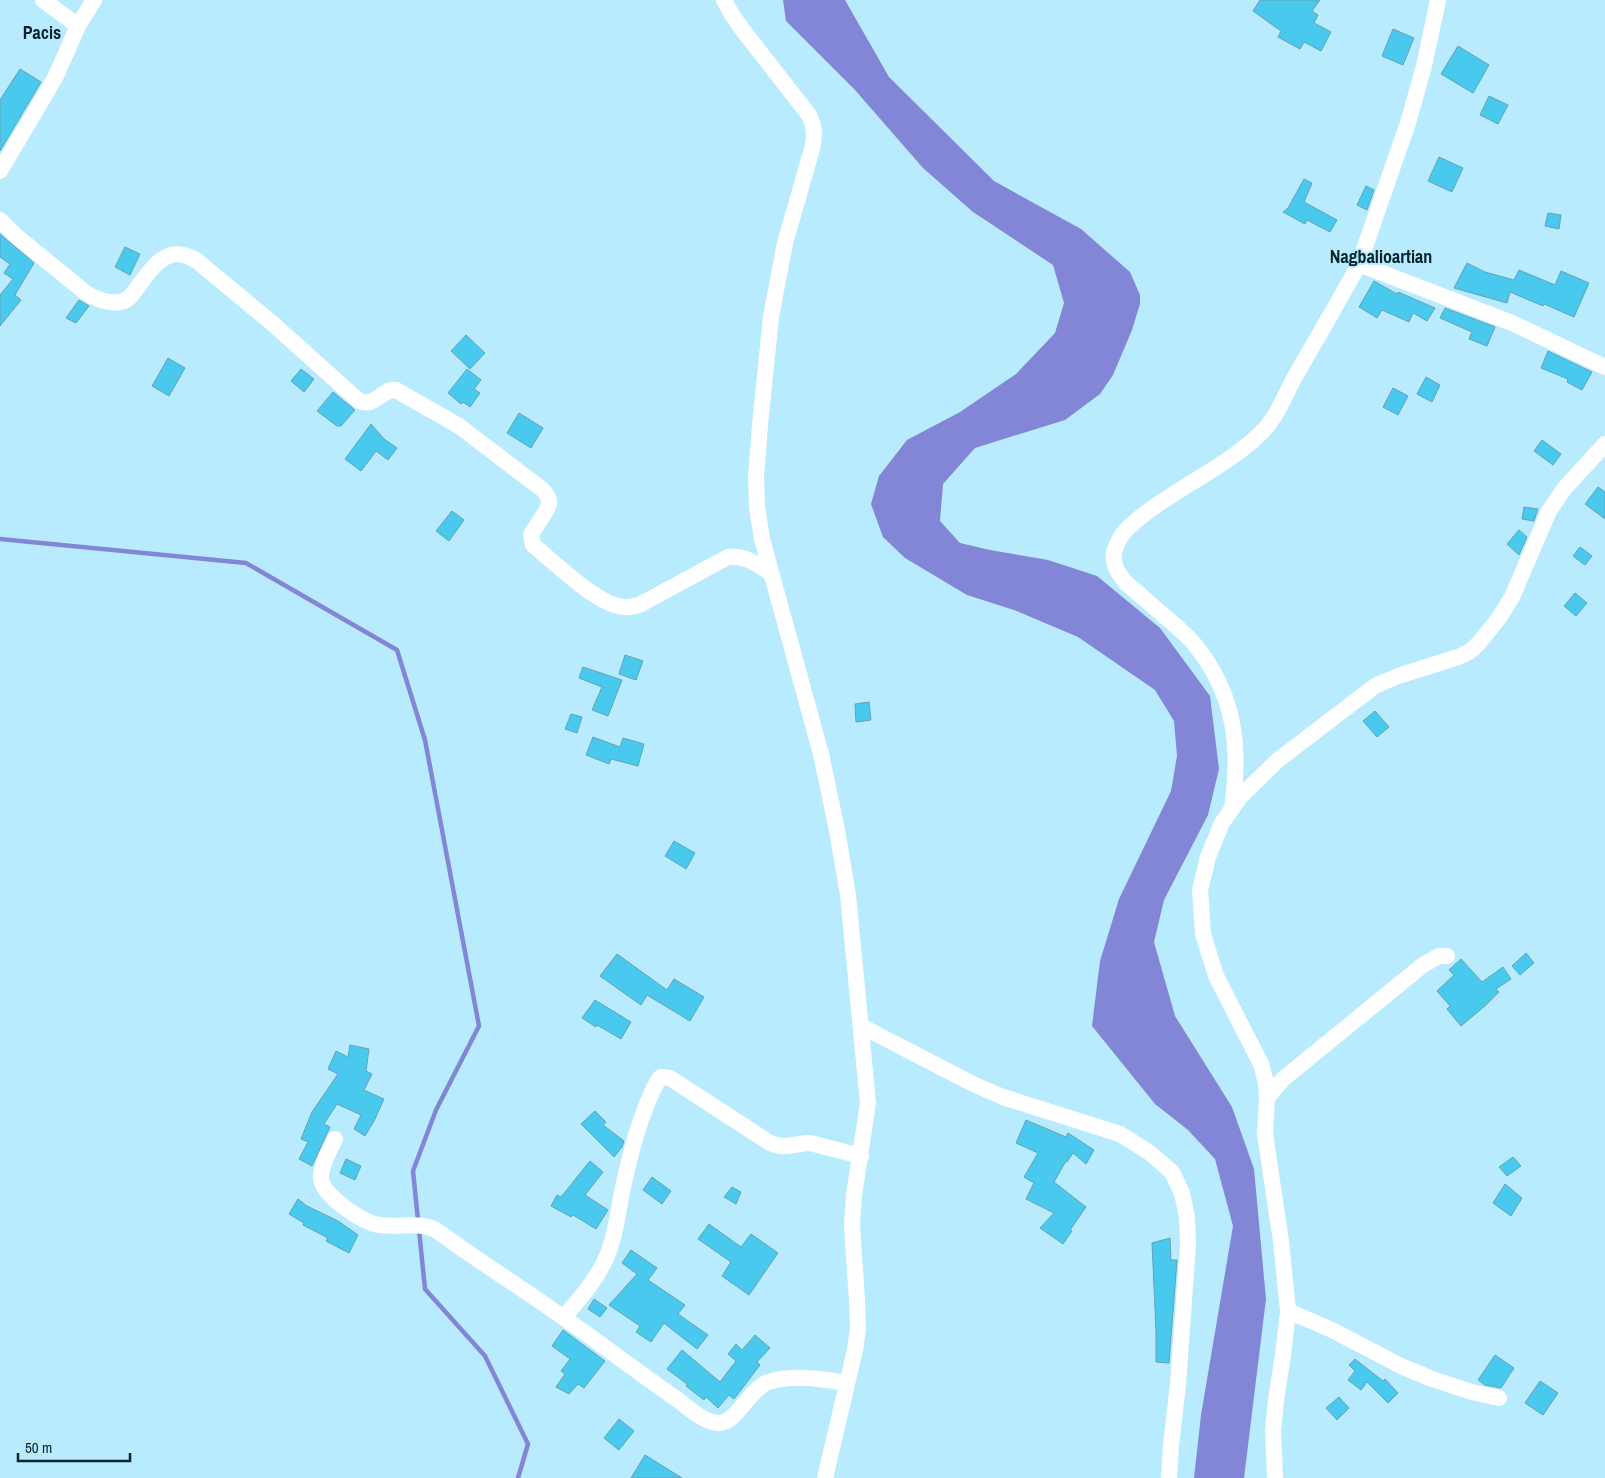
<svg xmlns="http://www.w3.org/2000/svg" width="1605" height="1478" font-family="'Archivo Narrow',sans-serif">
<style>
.water{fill:#8385d7}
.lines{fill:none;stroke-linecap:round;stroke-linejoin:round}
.stream{stroke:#8385d7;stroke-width:4.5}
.building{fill:#4ac9ef;stroke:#63a2b7}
.minor{stroke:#fff;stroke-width:16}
.labels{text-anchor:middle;stroke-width:4;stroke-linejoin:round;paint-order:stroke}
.quarter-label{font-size:18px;font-weight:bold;fill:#08232c;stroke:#b8ebfe}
</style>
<rect width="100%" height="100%" fill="#b8ebfe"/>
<polygon class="water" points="783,0 845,0 889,77 994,181 1081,229 1130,272 1140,295 1140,304 1132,330 1113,375 1100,394 1065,420 975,448 943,484 940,521 960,543 990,550 1048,560 1097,576 1160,628 1210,696 1219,769 1208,815 1164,900 1154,942 1175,1016 1232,1107 1254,1169 1266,1299 1244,1478 1194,1478 1201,1415 1233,1226 1215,1159 1188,1130 1155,1104 1092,1026 1100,961 1119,899 1171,791 1177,756 1174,721 1155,690 1078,637 1014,610 967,595 905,558 883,537 871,504 879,476 907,440 960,412 1016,374 1055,333 1064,303 1053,265 973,212 923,168 855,90 786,21"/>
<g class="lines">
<polyline class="stream" points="0,539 246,563 397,650 425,740 479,1026 436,1110 413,1171 425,1289 485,1356 528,1444 518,1478"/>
</g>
<g class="building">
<polygon points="1260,0 1320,0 1312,11 1318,15 1314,23 1331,32 1321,51 1304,42 1300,49 1278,37 1281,31 1253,11"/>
<polygon points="1393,29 1414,38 1403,65 1382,56"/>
<polygon points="1458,46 1489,65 1473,93 1441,74"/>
<polygon points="20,69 41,82 0,151 0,100"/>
<polygon points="1489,96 1508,105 1498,124 1480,115"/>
<polygon points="1439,157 1463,168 1452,192 1428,181"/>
<polygon points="1304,179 1312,183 1304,202 1337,220 1330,232 1307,220 1305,224 1283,212 1288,208"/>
<polygon points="1366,186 1374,190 1367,210 1357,205"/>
<polygon points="1548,213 1561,215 1559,229 1545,226"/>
<polygon points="0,234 34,263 15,295 21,300 0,326 0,295 13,279 4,273 10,264 0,257"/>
<polygon points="125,247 140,254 130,275 115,267"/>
<polygon points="1467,263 1485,272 1514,280 1519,270 1555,285 1561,271 1589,283 1574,317 1544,304 1543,306 1510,292 1507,303 1454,288"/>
<polygon points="1374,281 1397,294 1398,292 1435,308 1427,321 1413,313 1409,322 1382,310 1377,318 1359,307"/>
<polygon points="79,300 89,306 76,323 66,318"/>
<polygon points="1445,308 1495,327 1487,346 1469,339 1472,332 1440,318"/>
<polygon points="466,335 485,353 470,369 451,351"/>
<polygon points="1548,351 1592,372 1582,390 1567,382 1568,379 1541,368"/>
<polygon points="168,358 185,368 169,396 152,386"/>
<polygon points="301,369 314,379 304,392 291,381"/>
<polygon points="467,369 481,380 474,389 480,393 470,407 463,402 461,404 448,393"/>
<polygon points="1426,377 1440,385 1432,402 1417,394"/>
<polygon points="1393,388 1408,396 1398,415 1383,407"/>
<polygon points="333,392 355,410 341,426 337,426 317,411"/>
<polygon points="519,413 543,428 531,448 507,433"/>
<polygon points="371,424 384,439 397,448 388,460 376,451 361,471 345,459"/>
<polygon points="1542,440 1561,454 1553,465 1534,451"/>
<polygon points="1598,487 1605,492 1605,519 1585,504"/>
<polygon points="1524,507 1538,509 1534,521 1522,519"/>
<polygon points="452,511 464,520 449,541 436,531"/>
<polygon points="1519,530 1527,537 1519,555 1507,544"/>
<polygon points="1580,547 1592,556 1585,565 1573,556"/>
<polygon points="1575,593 1587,603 1576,616 1564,606"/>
<polygon points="625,655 643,661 636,680 619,674"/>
<polygon points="583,667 622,680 608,716 592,710 602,687 579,678"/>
<polygon points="869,702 871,720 856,722 855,704"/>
<polygon points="1375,711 1389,727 1377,737 1363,721"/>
<polygon points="571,714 582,717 577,733 565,729"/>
<polygon points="593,737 620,747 623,738 644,744 638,766 611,759 609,764 586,755"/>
<polygon points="674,841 695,853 686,869 665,856"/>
<polygon points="1526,953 1534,963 1520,975 1512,966"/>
<polygon points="617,954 667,990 674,979 704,997 690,1021 647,995 641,1005 600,976"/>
<polygon points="1461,959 1482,982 1503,967 1511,979 1496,989 1499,992 1486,1005 1461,1026 1447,1009 1450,1006 1437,991 1454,975 1449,970"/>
<polygon points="595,1000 631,1022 621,1039 597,1025 596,1027 582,1018"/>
<polygon points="350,1045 369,1049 366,1071 372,1074 364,1090 384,1099 374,1121 365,1136 354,1129 361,1115 337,1104 324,1124 330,1127 312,1166 299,1159 308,1142 301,1139 312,1112 338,1074 328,1069 336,1051 348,1057"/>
<polygon points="595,1111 606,1122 603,1125 624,1141 622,1147 614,1157 581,1124"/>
<polygon points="1026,1120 1066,1137 1068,1133 1094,1150 1086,1164 1073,1153 1067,1162 1066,1161 1054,1182 1086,1207 1070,1230 1072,1231 1063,1244 1040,1228 1054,1213 1026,1199 1034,1183 1024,1177 1038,1153 1016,1143"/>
<polygon points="1513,1157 1521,1166 1507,1176 1499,1167"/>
<polygon points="346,1159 361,1166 355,1180 340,1173"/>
<polygon points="590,1161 603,1172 585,1195 608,1210 596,1229 573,1215 571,1217 551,1206 557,1195 561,1197"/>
<polygon points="652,1177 671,1191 662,1204 643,1190"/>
<polygon points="1505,1184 1522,1198 1511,1216 1493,1203"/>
<polygon points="732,1187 741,1192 736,1204 724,1197"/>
<polygon points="298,1199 307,1206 338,1221 358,1235 349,1253 326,1241 328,1238 303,1225 304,1223 289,1214"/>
<polygon points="709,1224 741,1247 751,1234 778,1253 749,1295 722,1276 731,1262 698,1239"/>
<polygon points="1170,1238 1171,1260 1177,1260 1169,1363 1156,1362 1156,1330 1152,1243"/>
<polygon points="631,1250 657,1268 648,1280 685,1305 678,1314 708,1335 697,1349 664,1323 651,1342 636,1332 640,1326 609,1305 637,1274 622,1263"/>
<polygon points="594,1299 607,1308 600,1317 588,1309"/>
<polygon points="563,1330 605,1361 584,1388 578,1384 569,1394 556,1387 565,1374 561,1371 570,1359 552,1346"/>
<polygon points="755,1335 770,1348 757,1362 760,1365 734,1399 729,1395 718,1408 706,1397 704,1400 686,1386 687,1384 667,1369 682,1350 720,1382 736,1361 728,1354 736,1344 742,1350"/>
<polygon points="1495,1355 1514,1368 1501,1388 1485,1385 1478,1380"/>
<polygon points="1355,1359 1383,1381 1385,1379 1398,1393 1388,1403 1367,1382 1361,1390 1348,1380 1355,1371 1349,1365"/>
<polygon points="1540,1381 1558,1393 1543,1415 1525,1403"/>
<polygon points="1339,1397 1349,1408 1337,1420 1326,1408"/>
<polygon points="619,1419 634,1431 619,1450 604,1438"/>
<polygon points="645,1455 682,1478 631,1478"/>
</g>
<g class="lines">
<g class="minor">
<polyline points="43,0 78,26"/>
<path d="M724 0 732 15 745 33 809 115C815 127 815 136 812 149L785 243 771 317 760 425 756 477 757 507 762 539 821 754 837 830 848 895 868 1103 854 1195 852 1225 857 1301 858 1329 855 1350 825 1478"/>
<polyline points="1438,0 1424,66 1408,123 1359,264 1512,323 1605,367"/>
<polyline points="0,171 55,78 78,26 94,0"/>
<path d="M0 220 15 235 86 293C96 299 108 304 120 302 128 301 133 294 137 288 146 276 160 254 177 254 184 254 190 257 196 260L272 323 359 401C375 408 382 388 396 390L459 426 543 490C545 493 549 496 549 501 550 509 535 526 531 535L533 545C554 562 597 605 624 607 629 608 635 606 639 605L728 557C746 555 758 565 772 574"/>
<path d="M1232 808C1241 747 1235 694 1195 645 1190 638 1182 632 1176 626 1159 612 1143 597 1126 583 1119 574 1112 566 1114 553 1116 544 1122 533 1129 527 1168 491 1225 469 1262 432 1278 416 1286 392 1297 373 1318 337 1339 301 1359 264"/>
<polyline points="861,1026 973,1084 1003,1097 1120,1134 1150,1153 1172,1172 1182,1193 1187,1217 1188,1245 1178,1384 1171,1446 1169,1478"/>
<polyline points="1267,1098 1283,1079 1423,965 1439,956 1447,956"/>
<path d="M335 1139C330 1151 320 1165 321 1179 323 1196 363 1223 379 1225 399 1228 418 1221 436 1230 478 1261 522 1288 564 1318 603 1345 639 1373 678 1400 689 1408 702 1421 717 1423 736 1425 748 1390 768 1382 793 1374 822 1379 847 1383"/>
<polyline points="1288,1311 1332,1330 1401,1366 1432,1379 1472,1392 1499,1398"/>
<path d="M564 1317C581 1297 600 1276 609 1251 616 1232 618 1212 622 1192 630 1154 640 1114 658 1080L661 1077 670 1078 770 1143C788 1150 792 1143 810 1143L861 1156"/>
<polyline points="1275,1478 1273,1431 1276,1400 1283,1355 1288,1311 1281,1241 1265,1134 1267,1098 1266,1083 1261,1064 1216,976 1203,934 1200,890 1208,857 1222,823 1240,797 1278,760 1375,686 1398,676 1458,657 1469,652 1478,644 1499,618 1512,597 1549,511 1564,489 1605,444"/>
</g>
</g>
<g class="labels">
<g class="quarter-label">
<text x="42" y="39">Pacis</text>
<text x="1381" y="263">Nagbalioartian</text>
</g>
</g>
<path d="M18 1453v8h112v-8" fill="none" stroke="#08232c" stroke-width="2.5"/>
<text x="25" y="1453" font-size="15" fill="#08232c" stroke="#b8ebfe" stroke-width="4" paint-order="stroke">50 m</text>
</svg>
